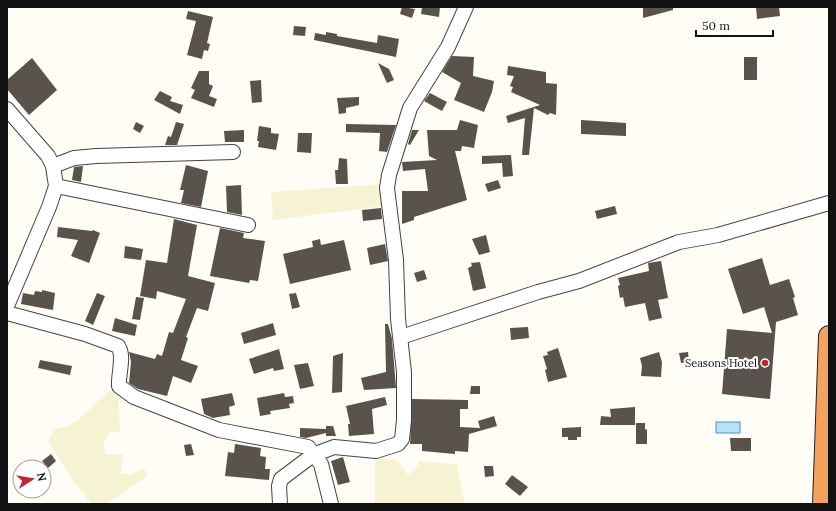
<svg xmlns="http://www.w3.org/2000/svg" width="836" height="511" font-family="Lora,serif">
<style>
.farmland{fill:#f6f3d4}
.water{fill:#b9e0f7;stroke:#3f96cf}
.building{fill:#5a524d}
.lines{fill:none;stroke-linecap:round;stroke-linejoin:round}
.minor-casing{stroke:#444;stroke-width:16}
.highway-casing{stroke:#222;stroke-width:22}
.minor{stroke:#fff;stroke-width:14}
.highway{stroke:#f5a25d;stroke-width:20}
.poi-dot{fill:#c4262e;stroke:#fff;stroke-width:1.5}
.labels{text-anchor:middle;stroke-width:4;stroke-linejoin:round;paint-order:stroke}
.poi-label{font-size:11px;fill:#111;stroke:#fff;text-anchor:end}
</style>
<rect width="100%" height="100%" fill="#fffdf5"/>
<g class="farmland">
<polygon points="382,184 384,206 273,220 271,192"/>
<polygon points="109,391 118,391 120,432 110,432 103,444 107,455 123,454 121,473 130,475 144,468 147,476 107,504 92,504 72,479 48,441 55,429 68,426 77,421"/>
<polygon points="375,458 397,460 408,475 416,469 419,461 457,464 465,504 375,504"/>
</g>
<rect class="water" x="716" y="422" width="24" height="11"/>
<g class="building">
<polygon points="402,7 415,9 412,18 400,14"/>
<polygon points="422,7 440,7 439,17 421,14"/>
<polygon points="643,7 673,7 673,10 643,18"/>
<polygon points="756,7 779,7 780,16 757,19"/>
<polygon points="188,11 213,17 207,43 210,44 208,51 204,50 202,59 187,55 196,21 186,19"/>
<polygon points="294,26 306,27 305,36 293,35"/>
<polygon points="326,32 337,34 337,36 377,43 378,35 399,39 396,57 314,40 315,33 326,35"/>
<polygon points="452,56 474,57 473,76 494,81 492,92 484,112 454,100 461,83 442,72"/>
<rect x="744" y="57" width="13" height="23"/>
<polygon points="32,58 57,90 29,115 7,89 7,80"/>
<polygon points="378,63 389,69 394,80 387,83"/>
<polygon points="508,66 546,72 546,83 557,84 556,115 550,113 548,115 534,108 529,155 522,155 525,118 508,123 506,116 540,105 511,92 513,87 510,86 514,76 507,75"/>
<polygon points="199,71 209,71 209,84 213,86 209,96 217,99 214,107 191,98 195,90 191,88"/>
<polygon points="261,80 262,102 252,103 250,81"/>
<polygon points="160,91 172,97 170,101 183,105 180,114 154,100"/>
<polygon points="430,93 447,102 442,111 424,101"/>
<polygon points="359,97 359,105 346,108 346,113 339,114 337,98"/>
<polygon points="460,120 478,125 474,148 462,146 461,151 455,151 467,200 414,217 414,220 402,224 402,191 428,191 425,169 403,171 402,162 437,160 429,156 427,130 457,130"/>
<polygon points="581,120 626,123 626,136 581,134"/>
<polygon points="136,122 144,126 140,133 133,129"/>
<polygon points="176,122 184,124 177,145 165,145 168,136 171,137"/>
<polygon points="346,124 396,125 387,152 379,151 380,133 346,132"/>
<polygon points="259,126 271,128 271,133 279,134 276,150 258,147 259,141 257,141"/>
<polygon points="244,130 244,142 225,142 224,131"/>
<polygon points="412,130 419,130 410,145 408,144"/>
<polygon points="298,133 312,133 311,153 297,152"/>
<polygon points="511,155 513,176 503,177 502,163 482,164 482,156"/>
<polygon points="339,158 347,159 348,184 336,184 335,170 338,170"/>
<polygon points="186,165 208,171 201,207 181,203 184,190 180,190"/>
<polygon points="83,166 81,182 72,180 74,167"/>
<polygon points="498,180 501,188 488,192 485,184"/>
<polygon points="241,185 242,215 227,212 226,186"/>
<polygon points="615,206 617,214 597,219 595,211"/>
<polygon points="381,208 382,219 363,221 362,210"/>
<polygon points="174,219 197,225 188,276 215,283 208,311 197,308 186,337 188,338 181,360 198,366 191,383 173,376 167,396 138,389 129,383 131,362 129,352 155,359 157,354 162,356 169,332 173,333 186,299 157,291 156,299 140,296 146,260 167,263"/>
<polygon points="58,227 92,231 93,230 100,233 89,263 71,256 78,240 57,237"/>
<polygon points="220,228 244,233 243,238 265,241 258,281 250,280 249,283 210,276"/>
<polygon points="486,235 490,252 479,255 472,239"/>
<polygon points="320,239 321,245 344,240 351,270 290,284 283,254 313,247 312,241"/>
<polygon points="385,244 388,261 370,265 367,248"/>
<polygon points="125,246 143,249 141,260 124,258"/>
<polygon points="762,258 770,285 789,279 795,297 793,298 798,315 776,322 770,399 722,394 727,329 772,333 764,307 743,314 728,269"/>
<polygon points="661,261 668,298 658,300 662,318 649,321 645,303 625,307 623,297 620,298 618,286 620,285 618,278 649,271 648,263"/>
<polygon points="480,262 486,288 473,291 468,268 472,266 471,263"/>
<polygon points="424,270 427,279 417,282 414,273"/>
<polygon points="42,290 55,293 53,310 21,304 23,293 34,295 35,291 42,292"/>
<polygon points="97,293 105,296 93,325 85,321"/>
<polygon points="296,293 300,307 292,309 289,294"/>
<polygon points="136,297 144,298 140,320 132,319"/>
<polygon points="115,318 137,325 135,336 112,331"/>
<polygon points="273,323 276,335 244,344 241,333"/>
<polygon points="385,324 388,324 392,339 396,388 364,390 361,378 386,372"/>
<polygon points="528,327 529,338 511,340 510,328"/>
<polygon points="558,348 567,377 548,382 545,370 547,369 543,356 548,355 547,352"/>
<polygon points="279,349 284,369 274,371 273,368 254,374 249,359"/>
<polygon points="659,352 662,362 661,377 641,376 642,366 640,358"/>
<polygon points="688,352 689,362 681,363 679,353"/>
<polygon points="343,353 342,392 332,393 333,356"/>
<polygon points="40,360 72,366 70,375 38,368"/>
<polygon points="308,363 314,386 300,389 294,365"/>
<polygon points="471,386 480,386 480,394 470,394"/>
<polygon points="232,393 235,405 229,407 230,415 213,418 204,414 201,399"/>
<polygon points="284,393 285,397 293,396 294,403 289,404 290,408 270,411 271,414 260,416 257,398"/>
<polygon points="385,397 387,405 372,409 374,434 349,436 348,424 350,424 346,406"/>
<polygon points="412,399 468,400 468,409 460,409 460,427 480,428 478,421 494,416 497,426 469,434 468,452 455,451 455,454 422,451 422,444 410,444"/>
<polygon points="635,407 635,425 600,425 601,416 611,417 610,409"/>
<polygon points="636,423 645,423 645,430 647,429 647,444 636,444"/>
<polygon points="326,426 333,426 336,436 326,436 326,433 306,438 300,437 300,428 326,429"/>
<polygon points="581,427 581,437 577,437 577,440 568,440 568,437 562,437 562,428"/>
<polygon points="730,438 751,438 751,451 731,451"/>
<polygon points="191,444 194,455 186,456 184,445"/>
<polygon points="235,444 261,448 260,456 266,457 265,469 270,469 269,480 225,476 228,452 234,453"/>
<polygon points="51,454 56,461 48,468 42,461"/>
<polygon points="343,457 350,482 338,485 331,461"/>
<polygon points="484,466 493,466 494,476 485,477"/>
<polygon points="512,475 528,487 520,496 505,484"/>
</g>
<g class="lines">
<defs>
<g id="minor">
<polyline points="7,109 48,156 53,166 56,186 49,207 7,306"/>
<polyline points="53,166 74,158 96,156 233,152"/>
<polyline points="56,186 248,225"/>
<path d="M7 313 85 334 118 346C125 356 118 374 119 386L134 397 219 430 308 447 321 464 331 504"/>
<polyline points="401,337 538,292 579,281 679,242 718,235 829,203"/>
<polyline points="280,504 279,486 281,479 313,455 334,447 376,451 398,444 402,439 404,420 404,372 398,319 396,260 387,188 389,175 410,108 448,47 466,7"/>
</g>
<polyline id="highway" points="823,504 829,336"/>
</defs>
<use href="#minor" class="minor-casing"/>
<use href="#highway" class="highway-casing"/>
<use href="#minor" class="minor"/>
<use href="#highway" class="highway"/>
</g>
<circle class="poi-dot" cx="765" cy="363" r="4"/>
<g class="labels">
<g class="poi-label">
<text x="757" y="367">Seasons Hotel</text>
</g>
</g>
<rect width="836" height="511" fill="none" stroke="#111111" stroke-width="16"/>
<g transform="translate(32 479) rotate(78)"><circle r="19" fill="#ffffff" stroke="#a0a0a0"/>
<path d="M0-3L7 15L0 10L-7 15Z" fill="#c4262e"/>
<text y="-6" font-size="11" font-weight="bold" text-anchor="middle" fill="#111111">N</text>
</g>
<path d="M696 30v6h77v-6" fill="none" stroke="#111111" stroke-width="2"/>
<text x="702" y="30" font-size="12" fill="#111111" stroke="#ffffff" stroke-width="3" paint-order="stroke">50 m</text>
</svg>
